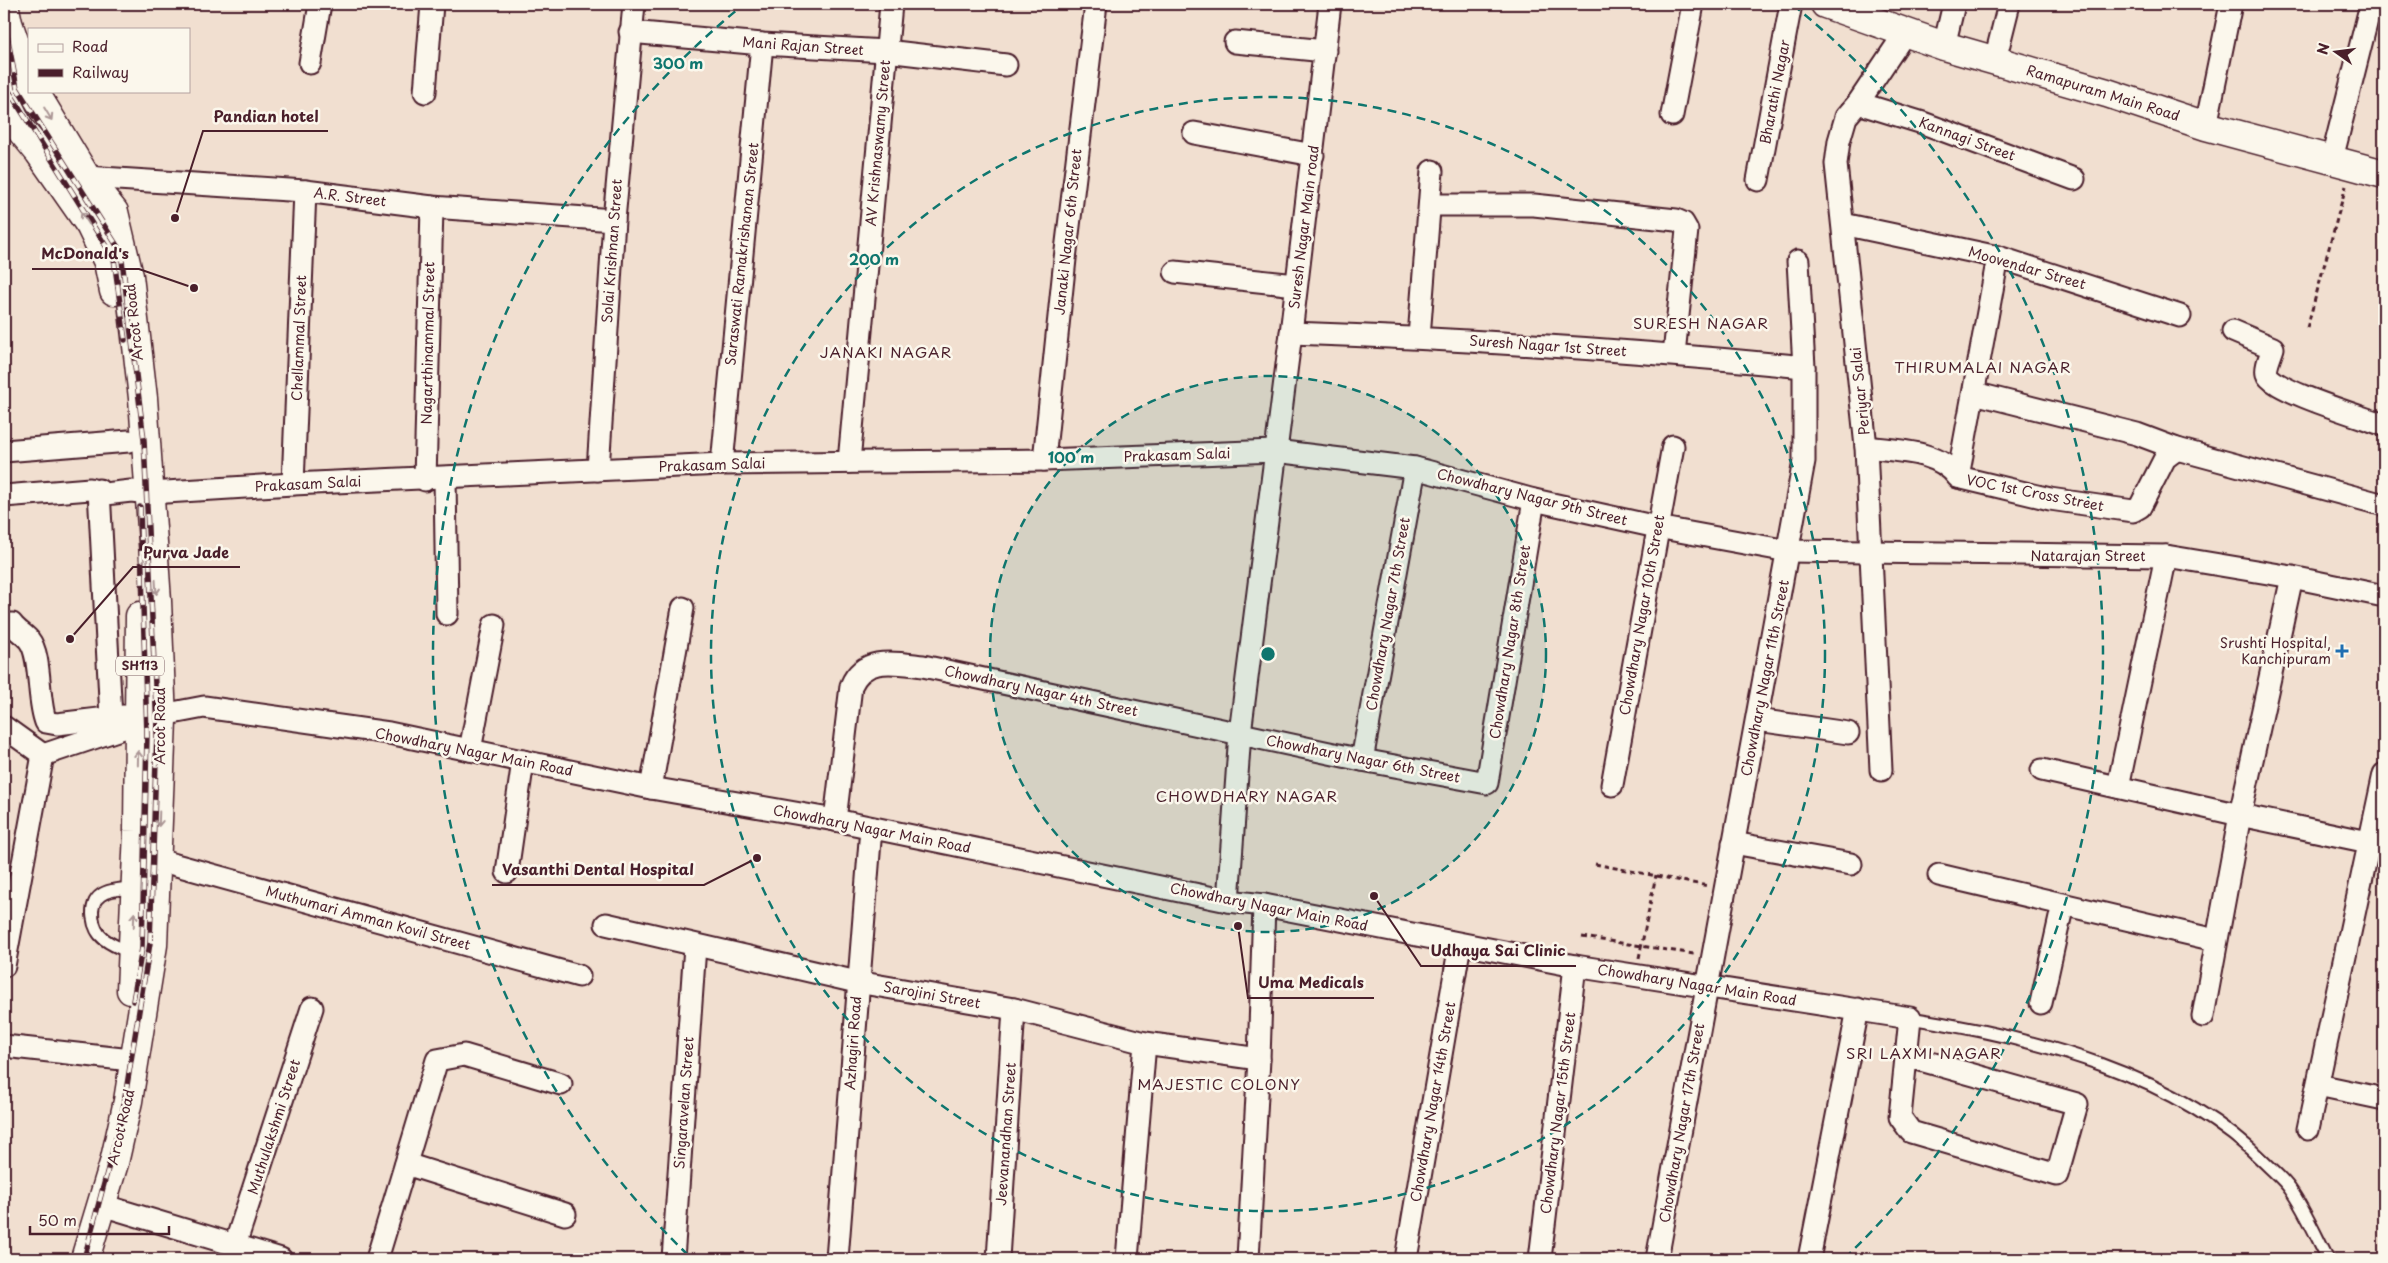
<svg xmlns="http://www.w3.org/2000/svg" width="2388" height="1263" font-family="'Playpen Sans',sans-serif">
<style>
.lines{fill:none;stroke-linecap:round;stroke-linejoin:round}
.lane-casing{stroke:#4a1f2b;stroke-width:15}
.street-casing{stroke:#4a1f2b;stroke-width:25}
.secondary-casing{stroke:#4a1f2b;stroke-width:31}
.primary-casing{stroke:#4a1f2b;stroke-width:31}
.path{stroke:#4a1f2b;stroke-width:3;stroke-dasharray:5 4;stroke-linecap:butt}
.lane{stroke:#fbf7ec;stroke-width:11}
.street{stroke:#fbf7ec;stroke-width:21}
.secondary{stroke:#fbf7ec;stroke-width:28}
.primary{stroke:#fbf7ec;stroke-width:28}
.rail-casing{stroke:#4a1f2b;stroke-width:5.5}
.rail{stroke:#fbf7ec;stroke-width:4;stroke-dasharray:11;stroke-linecap:butt}
.oneway{stroke:#ab9695}
.ring{fill:none;stroke:#0f766e;stroke-width:2.5;stroke-dasharray:9 6}
.poi-dot{fill:#1f6fb2;stroke:#fbf7ec;stroke-width:2}
.labels{text-anchor:middle;stroke-width:5;stroke-linejoin:round;paint-order:stroke}
.shield{fill:#fbf7ec;stroke:#7f6065;stroke-width:1}
.shield-label{font-size:12px;font-weight:bold;fill:#4a1f2b}
.street-label{font-size:14px;fill:#4a1f2b;stroke:#fbf7ec}
.poi-label{font-size:14px;fill:#4a1f2b;stroke:#fbf7ec;text-anchor:end}
.neighbourhood-label{font-size:15px;letter-spacing:1px;fill:#4a1f2b;stroke:#fbf7ec}
.centre{fill:#0f766e;stroke:#fbf7ec;stroke-width:2.5}
.ring-label{font-size:15px;text-anchor:middle;font-weight:bold;fill:#0f766e;stroke:#fbf7ec;stroke-width:5;stroke-linejoin:round;paint-order:stroke}
.leader{fill:none;stroke:#4a1f2b;stroke-width:2}
.callout-dot{fill:#4a1f2b;stroke:#fbf7ec;stroke-width:2}
.callout-label{font-size:15px;text-anchor:middle;font-weight:bold;fill:#4a1f2b;stroke:#fbf7ec;stroke-width:5;stroke-linejoin:round;paint-order:stroke}
</style>
<rect width="100%" height="100%" fill="#f1dfd0"/>
<filter id="ink" filterUnits="userSpaceOnUse"><feTurbulence type="fractalNoise" baseFrequency=".02" numOctaves="2"/><feDisplacementMap in="SourceGraphic" scale="10" xChannelSelector="R" yChannelSelector="G"/><feConvolveMatrix kernelMatrix="1 2 1 2 8 2 1 2 1" color-interpolation-filters="sRGB"/></filter>
<g filter="url(#ink)">
<g class="lines">
<defs>
<g id="lane">
<path d="M132 953C122 949 113 946 104 939 92 930 87 904 101 895 109 889 125 889 135 887"/>
<path d="M1910 1018C2032 1037 2178 1074 2266 1164 2274 1172 2284 1180 2290 1189 2305 1210 2316 1236 2328 1259"/>
</g>
<g id="street">
<polyline points="630,32 762,44 886,51 1006,65"/>
<polyline points="1235,42 1325,51"/>
<polyline points="1944,46 1954,4"/>
<polyline points="1995,60 2009,4"/>
<polyline points="310,63 320,4"/>
<polyline points="425,92 432,4"/>
<polyline points="1858,103 1923,123 2074,179"/>
<polyline points="1672,115 1693,4"/>
<polyline points="2206,126 2231,4"/>
<polyline points="1194,133 1313,155"/>
<polyline points="2332,159 2371,4"/>
<polyline points="86,177 305,191 432,207 614,220"/>
<polyline points="1758,180 1791,4"/>
<polyline points="1430,205 1534,205 1676,220 1683,223 1687,230 1674,354"/>
<polyline points="1843,224 1998,257 2180,316"/>
<polyline points="1175,272 1296,285"/>
<path d="M2233 331 2273 348C2271 355 2265 367 2267 374 2271 390 2366 418 2384 425"/>
<path d="M1291 333C1463 339 1633 350 1804 367"/>
<polyline points="1419,337 1432,171"/>
<polyline points="1974,393 2137,434 2177,449 2384,505"/>
<path d="M1866 447C1897 451 1938 450 1958 477L2050 499 2133 511 2140 507 2165 458 2177 449"/>
<polyline points="4,451 129,441"/>
<polyline points="1044,460 1065,259 1096,4"/>
<polyline points="849,462 891,4"/>
<polyline points="722,464 762,44"/>
<polyline points="598,470 614,220 634,4"/>
<polyline points="1958,477 1998,257"/>
<polyline points="445,478 447,614"/>
<polyline points="425,480 432,207"/>
<polyline points="293,484 305,191"/>
<polyline points="99,490 111,718"/>
<polyline points="4,496 90,489 105,494 131,491 150,493 293,484 722,464 1044,460 1275,451 1415,468 1534,500 1657,527 1788,551 2166,556 2292,577 2384,596"/>
<path d="M4 625 12 624C17 631 24 634 29 640 42 656 37 701 46 722L57 724 124 716"/>
<polyline points="1757,720 1848,733"/>
<polyline points="4,727 43,755 162,715 204,707 389,733 651,788 835,820 1228,901 1264,905 1575,966 1910,1018 1900,1117 1911,1132 2057,1175 2077,1104 1906,1056"/>
<polyline points="470,750 494,625"/>
<polyline points="1362,760 1415,468"/>
<polyline points="1881,770 1866,447 1836,164 1839,141 1846,117 1858,103 1905,33"/>
<polyline points="2042,770 2240,815 2383,845"/>
<polyline points="1612,785 1673,446"/>
<polyline points="2118,787 2166,556"/>
<polyline points="651,788 683,608"/>
<path d="M835 820 851 686C864 655 896 663 923 666L1362 760 1487 783 1534 500"/>
<polyline points="1733,843 1851,864"/>
<polyline points="158,860 579,976"/>
<polyline points="507,872 523,761"/>
<polyline points="1939,875 2215,940"/>
<polyline points="1228,901 1240,733 1291,333 1330,4"/>
<polyline points="606,924 857,982 1014,1009 1145,1043 1259,1059"/>
<polyline points="4,966 43,755"/>
<polyline points="2041,1003 2063,904"/>
<polyline points="2203,1016 2240,815 2292,577"/>
<polyline points="4,1046 122,1059"/>
<polyline points="2318,1085 2384,1099"/>
<polyline points="2308,1129 2384,774"/>
<polyline points="406,1164 565,1214"/>
<polyline points="102,1205 281,1259"/>
<polyline points="235,1245 312,1008"/>
<polyline points="377,1259 437,1060 464,1055 561,1084"/>
<polyline points="673,1259 695,946"/>
<polyline points="837,1259 871,828"/>
<polyline points="998,1259 1014,1009"/>
<polyline points="1127,1259 1145,1043"/>
<polyline points="1248,1259 1259,1059 1264,905"/>
<polyline points="1406,1259 1460,944"/>
<polyline points="1540,1259 1575,966"/>
<polyline points="1657,1259 1804,461 1804,367 1798,261"/>
<polyline points="1809,1259 1858,1009"/>
</g>
<g id="secondary">
<polyline points="1825,4 1944,46 2107,93 2206,126 2384,174"/>
<polyline points="4,79 28,82"/>
</g>
<g id="primary">
<polyline points="4,4 8,23 29,83"/>
<polyline points="34,91 86,177 114,212 129,276 143,398 157,601 162,720 153,945 128,1101 114,1163 85,1259"/>
<polyline points="4,97 20,129 39,152 90,225 108,262 114,291"/>
<polyline points="131,990 138,831 140,616"/>
</g>
</defs>
<use href="#lane" class="lane-casing"/>
<use href="#street" class="street-casing"/>
<use href="#secondary" class="secondary-casing"/>
<use href="#primary" class="primary-casing"/>
<g class="path">
<polyline points="2307,328 2346,186"/>
<polyline points="1595,864 1708,886"/>
<polyline points="1582,937 1694,954"/>
<polyline points="1639,958 1656,875"/>
</g>
<use href="#lane" class="lane"/>
<use href="#street" class="street"/>
<use href="#secondary" class="secondary"/>
<use href="#primary" class="primary"/>
<defs>
<g id="rail">
<polyline points="4,19 17,88 121,252 144,440 157,730 150,943 122,1116 84,1259"/>
<polyline points="4,73 7,88 114,259 125,340"/>
<polyline points="133,1001 142,948 147,736 140,507"/>
</g>
</defs>
<use href="#rail" class="rail-casing"/>
<use href="#rail" class="rail"/>
</g>
<defs><path id="oneway-shaft" d="M-6 0H5M1.5-3L5.5 0L1.5 3" fill="none" stroke-width="1.6" stroke-linecap="round" stroke-linejoin="round" transform="scale(1.25)"/></defs>
<g class="oneway">
<use href="#oneway-shaft" transform="translate(48 114) rotate(59)"/>
<use href="#oneway-shaft" transform="translate(85 218) rotate(-123)"/>
<use href="#oneway-shaft" transform="translate(156 587) rotate(86)"/>
<use href="#oneway-shaft" transform="translate(138 758) rotate(-89)"/>
<use href="#oneway-shaft" transform="translate(159 819) rotate(92)"/>
<use href="#oneway-shaft" transform="translate(134 920) rotate(-88)"/>
</g>
</g>
<circle cx="1268" cy="654" r="278" fill="#0f766e" fill-opacity=".12"/>
<g class="ring">
<circle cx="1268" cy="654" r="278"/>
<circle cx="1268" cy="654" r="557"/>
<path d="M688 1255A835 835 0 0 1 743 5M1793 5A835 835 0 0 1 1848 1255"/>
</g>
<path class="poi-dot" d="M2339.5 643.5h5v5h5v5h-5v5h-5v-5h-5v-5h5z"/>
<g class="labels">
<rect class="shield" x="116" y="656.5" width="48" height="19" rx="4"/>
<g class="shield-label">
<text x="140" y="670">SH113</text>
</g>
<g class="street-label">
<text transform="translate(803 46) rotate(4)" y="5">Mani Rajan Street</text>
<text transform="translate(1775 92) rotate(-79)" y="5">Bharathi Nagar</text>
<text transform="translate(2103 93) rotate(17)" y="5">Ramapuram Main Road</text>
<text transform="translate(1967 139) rotate(20)" y="5">Kannagi Street</text>
<text transform="translate(878 143) rotate(-85)" y="5">AV Krishnaswamy Street</text>
<text transform="translate(350 197) rotate(7)" y="5">A.R. Street</text>
<text transform="translate(1304 227) rotate(-83)" y="5">Suresh Nagar Main road</text>
<text transform="translate(1068 232) rotate(-84)" y="5">Janaki Nagar 6th Street</text>
<text transform="translate(612 251) rotate(-86)" y="5">Solai Krishnan Street</text>
<text transform="translate(742 254) rotate(-84)" y="5">Saraswati Ramakrishanan Street</text>
<text transform="translate(2027 268) rotate(16)" y="5">Moovendar Street</text>
<text transform="translate(134 322) rotate(-96)" y="5">Arcot Road</text>
<text transform="translate(299 338) rotate(-88)" y="5">Chellammal Street</text>
<text transform="translate(428 343) rotate(-89)" y="5">Nagarthinammal Street</text>
<text transform="translate(1548 346) rotate(4)" y="5">Suresh Nagar 1st Street</text>
<text transform="translate(1860 391) rotate(-96)" y="5">Periyar Salai</text>
<text transform="translate(1177 455) rotate(-2)" y="5">Prakasam Salai</text>
<text transform="translate(712 465) rotate(-2)" y="5">Prakasam Salai</text>
<text transform="translate(308 484) rotate(-3)" y="5">Prakasam Salai</text>
<text transform="translate(2035 493) rotate(11)" y="5">VOC 1st Cross Street</text>
<text transform="translate(1532 497) rotate(14)" y="5">Chowdhary Nagar 9th Street</text>
<text x="2088" y="561">Natarajan Street</text>
<text transform="translate(1388 614) rotate(-80)" y="5">Chowdhary Nagar 7th Street</text>
<text transform="translate(1642 615) rotate(-80)" y="5">Chowdhary Nagar 10th Street</text>
<text transform="translate(1510 642) rotate(-81)" y="5">Chowdhary Nagar 8th Street</text>
<text transform="translate(1765 678) rotate(-79)" y="5">Chowdhary Nagar 11th Street</text>
<text transform="translate(1041 691) rotate(12)" y="5">Chowdhary Nagar 4th Street</text>
<text transform="translate(160 726) rotate(-90)" y="5">Arcot Road</text>
<text transform="translate(474 752) rotate(11)" y="5">Chowdhary Nagar Main Road</text>
<text transform="translate(1363 759) rotate(11)" y="5">Chowdhary Nagar 6th Street</text>
<text transform="translate(872 829) rotate(11)" y="5">Chowdhary Nagar Main Road</text>
<text transform="translate(1269 907) rotate(11)" y="5">Chowdhary Nagar Main Road</text>
<text transform="translate(368 918) rotate(15)" y="5">Muthumari Amman Kovil Street</text>
<text transform="translate(1697 985) rotate(9)" y="5">Chowdhary Nagar Main Road</text>
<text transform="translate(932 995) rotate(10)" y="5">Sarojini Street</text>
<text transform="translate(853 1043) rotate(-86)" y="5">Azhagiri Road</text>
<text transform="translate(1433 1102) rotate(-80)" y="5">Chowdhary Nagar 14th Street</text>
<text transform="translate(684 1103) rotate(-86)" y="5">Singaravelan Street</text>
<text transform="translate(1558 1113) rotate(-83)" y="5">Chowdhary Nagar 15th Street</text>
<text transform="translate(1682 1123) rotate(-80)" y="5">Chowdhary Nagar 17th Street</text>
<text transform="translate(121 1127) rotate(-77)" y="5">Arcot Road</text>
<text transform="translate(274 1127) rotate(-72)" y="5">Muthulakshmi Street</text>
<text transform="translate(1006 1134) rotate(-86)" y="5">Jeevanandhan Street</text>
</g>
<g class="poi-label">
<text x="2331" y="648">Srushti Hospital,<tspan x="2331" dy="16">Kanchipuram</tspan></text>
</g>
<g class="neighbourhood-label">
<text x="1701" y="329">SURESH NAGAR</text>
<text x="886" y="358">JANAKI NAGAR</text>
<text x="1983" y="373">THIRUMALAI NAGAR</text>
<text x="1247" y="802">CHOWDHARY NAGAR</text>
<text x="1924" y="1059">SRI LAXMI NAGAR</text>
<text x="1219" y="1090">MAJESTIC COLONY</text>
</g>
</g>
<circle cx="1268" cy="654" r="8" class="centre"/>
<g class="ring-label">
<text x="678" y="69">300 m</text>
<text x="874" y="265">200 m</text>
<text x="1071" y="463">100 m</text>
</g>
<path class="leader" d="M175 218L203 131H328M194 288L139 269H32M70 639L133 567H240M757 858L704 885H492M1374 896L1421 966H1576M1238 926L1248 998H1374"/>
<g class="callout-dot">
<circle cx="175" cy="218" r="5"/>
<circle cx="194" cy="288" r="5"/>
<circle cx="70" cy="639" r="5"/>
<circle cx="757" cy="858" r="5"/>
<circle cx="1374" cy="896" r="5"/>
<circle cx="1238" cy="926" r="5"/>
</g>
<g class="callout-label">
<text x="266" y="122">Pandian hotel</text>
<text x="85" y="259">McDonald's</text>
<text x="186" y="558">Purva Jade</text>
<text x="598" y="875">Vasanthi Dental Hospital</text>
<text x="1498" y="956">Udhaya Sai Clinic</text>
<text x="1311" y="988">Uma Medicals</text>
</g>
<rect width="2388" height="1263" fill="none" stroke="#fbf7ec" stroke-width="20"/>
<rect x="10" y="10" width="2368" height="1243" fill="none" stroke="#4a1f2b" stroke-width="2" filter="url(#ink)"/>
<rect x="28" y="28" width="162" height="65" fill="#fbf7ec" stroke="#b4a19f"/>
<rect x="38" y="44" width="25" height="8" fill="#fbf7ec" stroke="#b4a19f"/>
<text x="72" y="52" font-size="15" fill="#4a1f2b">Road</text>
<rect x="38" y="69" width="25" height="8" fill="#4a1f2b" stroke="#b4a19f"/>
<text x="72" y="78" font-size="15" fill="#4a1f2b">Railway</text>
<g transform="translate(2336 52) rotate(284)" stroke="#fbf7ec" stroke-width="4" paint-order="stroke">
<path d="M0-4L9 19L0 12L-9 19Z" fill="#4a1f2b"/>
<text y="-8" font-size="14" font-weight="bold" text-anchor="middle" fill="#4a1f2b">N</text>
</g>
<path d="M30 1226v8h139v-8" fill="none" stroke="#4a1f2b" stroke-width="2.5"/>
<text x="38" y="1226" font-size="15" fill="#4a1f2b" stroke="#fbf7ec" stroke-width="4" paint-order="stroke">50 m</text>
</svg>
